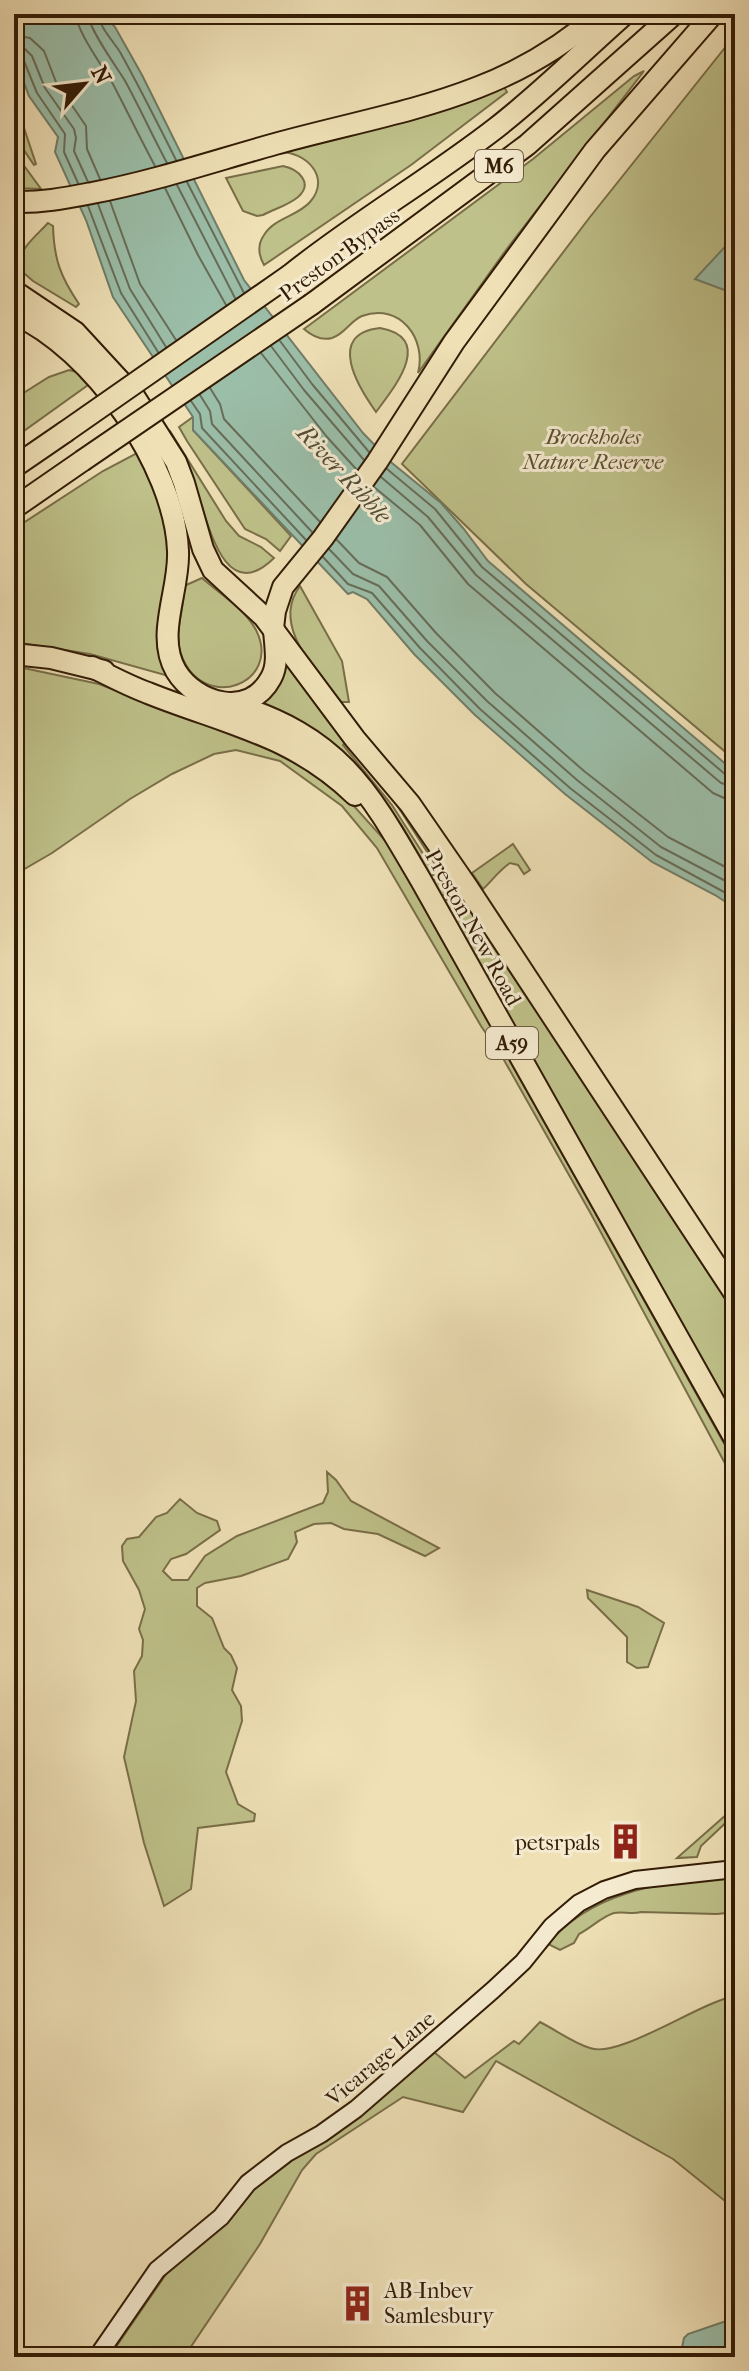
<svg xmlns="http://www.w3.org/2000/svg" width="749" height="2371" font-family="'IM FELL French Canon',serif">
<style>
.green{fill:#bfc18a;stroke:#796e48;stroke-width:2}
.water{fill:#9bbea9;stroke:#717d68;stroke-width:2}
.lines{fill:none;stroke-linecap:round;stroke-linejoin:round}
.shore{stroke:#676d58;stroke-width:2}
.secondary-casing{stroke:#331c06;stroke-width:20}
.highway-casing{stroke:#331c06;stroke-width:24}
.secondary{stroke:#f5ebd0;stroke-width:16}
.highway{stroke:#efe0b6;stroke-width:20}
.highway-bridge-casing{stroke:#331c06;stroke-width:24;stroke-linecap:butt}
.highway-bridge{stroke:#efe0b6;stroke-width:20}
.labels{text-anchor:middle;stroke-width:6;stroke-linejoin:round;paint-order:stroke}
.shield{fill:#f5ebd0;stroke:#6d5a43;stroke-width:2}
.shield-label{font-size:20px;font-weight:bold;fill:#331c06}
.street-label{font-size:22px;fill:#331c06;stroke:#f5ebd0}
.park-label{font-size:22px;font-style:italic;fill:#5d4e2e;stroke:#f5ebd0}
.poi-label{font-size:22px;fill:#331c06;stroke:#f5ebd0;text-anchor:end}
.water-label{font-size:24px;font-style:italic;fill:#524d37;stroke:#f5ebd0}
</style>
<rect width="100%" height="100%" fill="#efe0b6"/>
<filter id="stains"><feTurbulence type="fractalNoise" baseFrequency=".0025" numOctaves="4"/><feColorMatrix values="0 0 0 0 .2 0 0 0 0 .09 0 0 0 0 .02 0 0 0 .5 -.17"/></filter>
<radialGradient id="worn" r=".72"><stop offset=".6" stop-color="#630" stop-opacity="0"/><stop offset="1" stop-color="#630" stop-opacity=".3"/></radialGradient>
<g class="green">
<polygon points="735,35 735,760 526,584 402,464 590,217"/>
<path d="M644 71 506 250 418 373C427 339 400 302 362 316 350 321 345 334 332 338 321 341 312 336 304 329L533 159 634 76Z"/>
<path d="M503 85 507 92 411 165 264 265C259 256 257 245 264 235 274 218 298 216 310 202 332 177 305 151 279 152L417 118Z"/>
<path d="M17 107 36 164 34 165C22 147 6 129 17 107Z"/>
<polygon points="14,152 41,189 14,188"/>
<path d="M283 166C298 169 314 183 298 197 289 205 274 209 263 215L257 216 243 211 226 178Z"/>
<path d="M48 223 53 226C54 259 60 276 79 304L76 307 33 281 17 267C20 248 35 237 48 223Z"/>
<path d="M380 328C436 338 393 389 376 412 359 388 325 334 380 328Z"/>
<polygon points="69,370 77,372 88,385 14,438 14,399 49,377"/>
<polygon points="193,417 193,430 291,536 280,551 266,539 245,529 187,441 179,427"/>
<path d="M170 431 226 521 239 536 261 547 274 558C222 609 207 516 194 482 187 465 176 448 167 432Z"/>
<path d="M137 453C149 474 161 498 166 522 175 572 171 626 172 677L90 654 14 642V529L103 471Z"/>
<path d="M202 578C220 594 245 609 256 630 283 683 203 715 181 654 173 631 185 610 184 586Z"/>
<path d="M300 586 342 661 349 702H341C317 671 270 626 300 586Z"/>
<polygon points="285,660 348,740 343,745 392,805 436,874 431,876 402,826 379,794 259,704"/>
<polygon points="14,666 99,684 298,761 335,785 390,846 735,1463 735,1482 591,1214 504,1060 481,1026 377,848 342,806 280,761 236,750 214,754 172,774 130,799 52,853 14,875"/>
<polygon points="352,745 392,792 457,888 441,896 433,881 442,875 391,796 349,747"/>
<path d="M513 844 530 870 524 874 518 865 510 863C498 871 493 880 483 889L472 873Z"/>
<polygon points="460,893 735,1314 735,1421 444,901"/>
<polygon points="327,1472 336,1480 351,1501 439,1548 425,1556 378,1534 344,1529 331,1523 314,1524 295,1532 297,1542 288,1559 241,1576 205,1583 197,1588 197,1606 212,1618 224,1648 231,1655 237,1668 232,1690 241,1706 242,1721 226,1772 238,1804 255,1814 254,1821 198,1828 191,1889 164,1906 144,1843 124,1757 136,1701 134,1671 142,1656 143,1640 139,1629 145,1609 139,1590 123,1561 122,1546 127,1539 139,1537 156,1517 167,1513 180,1499 197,1513 217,1521 220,1530 186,1554 171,1559 163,1571 172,1580 188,1580 205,1556 237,1536 323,1503 328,1492"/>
<polygon points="587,1590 638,1607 664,1623 648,1667 637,1668 627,1662 627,1637 588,1598"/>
<polygon points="735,1807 735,1814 701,1846 697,1857 677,1858"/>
<path d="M735 1874V1912L717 1914 641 1912C632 1915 623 1911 614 1913 601 1917 591 1928 579 1934L574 1943 560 1950 548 1944C594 1888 667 1883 735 1874Z"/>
<path d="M735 1996V2234L725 2201 673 2159 496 2061 463 2112 403 2097 316 2154 302 2170 260 2244 184 2357H109L171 2267 250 2192 434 2052 465 2078 514 2041 519 2044 540 2022C556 2030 573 2043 590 2048 619 2059 700 2002 735 1996Z"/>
</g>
<g class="water">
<polygon points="14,14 103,14 115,27 142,75 244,280 363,433 392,463 441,503 463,528 488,561 735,772 735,908 715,895 652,862 565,794 475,715 414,654 367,599 353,592 348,594 193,430 193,417 113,297 86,220 55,152 58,137 29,96 14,56"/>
<polygon points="735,236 735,294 695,279"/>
<polygon points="726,2321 735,2324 735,2357 680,2357 684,2338 688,2334"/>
</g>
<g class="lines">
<g class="shore">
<path d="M76 14C76 31 104 68 114 86 128 113 141 140 155 166"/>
<path d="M88 14C88 27 115 65 124 79 139 106 152 135 167 163"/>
<path d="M98 14C99 26 113 41 120 52 140 88 158 124 176 160"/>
<polyline points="14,35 30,38 44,51 56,82 86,126 87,149 100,179"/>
<polyline points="14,47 25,49 32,56 45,88 74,129 76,138 74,151 88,182"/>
<polyline points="14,57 24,61 37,93 65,134 64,152 78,183"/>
<polyline points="187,182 244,293"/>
<polyline points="177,185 235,298"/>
<polyline points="165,188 198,255 226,305"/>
<polyline points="110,201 140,284 176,340"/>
<polyline points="98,204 130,289 166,347"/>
<polyline points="88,206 121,293 158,352"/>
<polyline points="280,341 312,384 369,452"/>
<polyline points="271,346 304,390 364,460"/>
<polyline points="261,353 327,437 357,470"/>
<polyline points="210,388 220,404 224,419 320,522"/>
<polyline points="200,395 210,411 212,424 312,532"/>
<polyline points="191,401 200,414 202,428 306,540"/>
<polyline points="387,469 435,509 482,567 726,775 735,777"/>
<polyline points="381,477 428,517 476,575 721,783 735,787"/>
<polyline points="374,487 420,525 468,584 713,793 724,798 735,799"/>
<polyline points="337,540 359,563 387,577 436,633 495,693 584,771 668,837 735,872"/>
<polyline points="329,549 353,574 379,586 427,641 487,701 577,780 661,847 735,886"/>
<polyline points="323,557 348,584 372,593 420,648 480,709 570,788 656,855 735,898"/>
</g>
<defs>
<polyline id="secondary" points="97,2357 157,2270 221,2217 248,2183 287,2153 321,2134 356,2109 493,1990 523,1962 552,1926 579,1903 604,1890 635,1880 735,1869"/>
<g id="highway">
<path d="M14 202C41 203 66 198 92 193 155 181 214 161 275 144 394 111 503 100 599 14"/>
<path d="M290 275C356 222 429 180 496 128 541 93 582 52 625 14"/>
<polyline points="14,291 75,332 134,396 176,462 184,483 203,549 213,570 264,617 355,739 410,804 468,888 735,1294"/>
<polyline points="312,304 527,145 674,14"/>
<path d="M14 314C92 348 175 466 178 551 180 590 155 635 176 671 196 704 249 719 271 678 279 664 275 646 274 630"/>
<polyline points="14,467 65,432"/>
<polyline points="14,508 82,461"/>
<polyline points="273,628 275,611 283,587 323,538 377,462 454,342 595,150 713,14"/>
<polyline points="14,654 51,658 104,671"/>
<path d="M92 667C110 676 129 686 148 693 225 724 292 734 355 795"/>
<path d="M232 704C341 737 369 791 423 884L735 1439"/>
</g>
</defs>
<use href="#secondary" class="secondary-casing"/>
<use href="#highway" class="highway-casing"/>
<use href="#secondary" class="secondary"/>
<use href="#highway" class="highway"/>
<defs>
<g id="highway-bridge">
<polyline points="65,432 290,275"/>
<polyline points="82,461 312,304"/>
</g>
</defs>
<use href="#highway-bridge" class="highway-bridge-casing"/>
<use href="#highway-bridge" class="highway-bridge"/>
</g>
<defs>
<symbol id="building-bare" viewBox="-9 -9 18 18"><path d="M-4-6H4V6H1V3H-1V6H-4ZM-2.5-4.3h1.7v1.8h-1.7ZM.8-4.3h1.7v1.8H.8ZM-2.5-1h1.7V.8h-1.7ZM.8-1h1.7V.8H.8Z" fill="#8f2418" stroke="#f5ebd0" stroke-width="2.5" paint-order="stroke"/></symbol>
</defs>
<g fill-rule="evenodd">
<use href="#building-bare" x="600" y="1816" width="51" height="51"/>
<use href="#building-bare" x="332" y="2278" width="51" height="51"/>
</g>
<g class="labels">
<g class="shield">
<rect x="475" y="150" width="48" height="32" rx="6"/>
<rect x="486" y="1027" width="52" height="32" rx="6"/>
</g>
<g class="shield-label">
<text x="499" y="173">M6</text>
<text x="512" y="1050">A59</text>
</g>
<g class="street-label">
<text transform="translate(339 254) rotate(-36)" y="8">Preston Bypass</text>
<text transform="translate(474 927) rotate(61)" y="8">Preston New Road</text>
<text transform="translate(380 2058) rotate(-40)" y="8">Vicarage Lane</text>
</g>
<g class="park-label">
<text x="593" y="444">Brockholes<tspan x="593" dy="25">Nature Reserve</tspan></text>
</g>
<g class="poi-label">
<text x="600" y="1850">petsrpals</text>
<text x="384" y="2298" text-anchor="start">AB-Inbev<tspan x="384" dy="25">Samlesbury</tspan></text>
</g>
<g class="water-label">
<text transform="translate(344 474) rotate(47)" y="8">River Ribble</text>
</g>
</g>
<rect width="749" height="2371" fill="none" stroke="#efe0b6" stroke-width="48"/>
<rect x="16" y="16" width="717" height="2339" fill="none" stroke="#331c06" stroke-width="4"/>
<rect x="24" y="24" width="701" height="2323" fill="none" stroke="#331c06" stroke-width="2"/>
<g transform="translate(84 84) rotate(62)" stroke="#f5ebd0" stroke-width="6" paint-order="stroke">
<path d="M0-6L14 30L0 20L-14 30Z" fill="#331c06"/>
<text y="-12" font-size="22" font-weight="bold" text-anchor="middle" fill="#331c06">N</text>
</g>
<rect width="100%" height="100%" filter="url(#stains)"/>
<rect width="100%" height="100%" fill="url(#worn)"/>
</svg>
